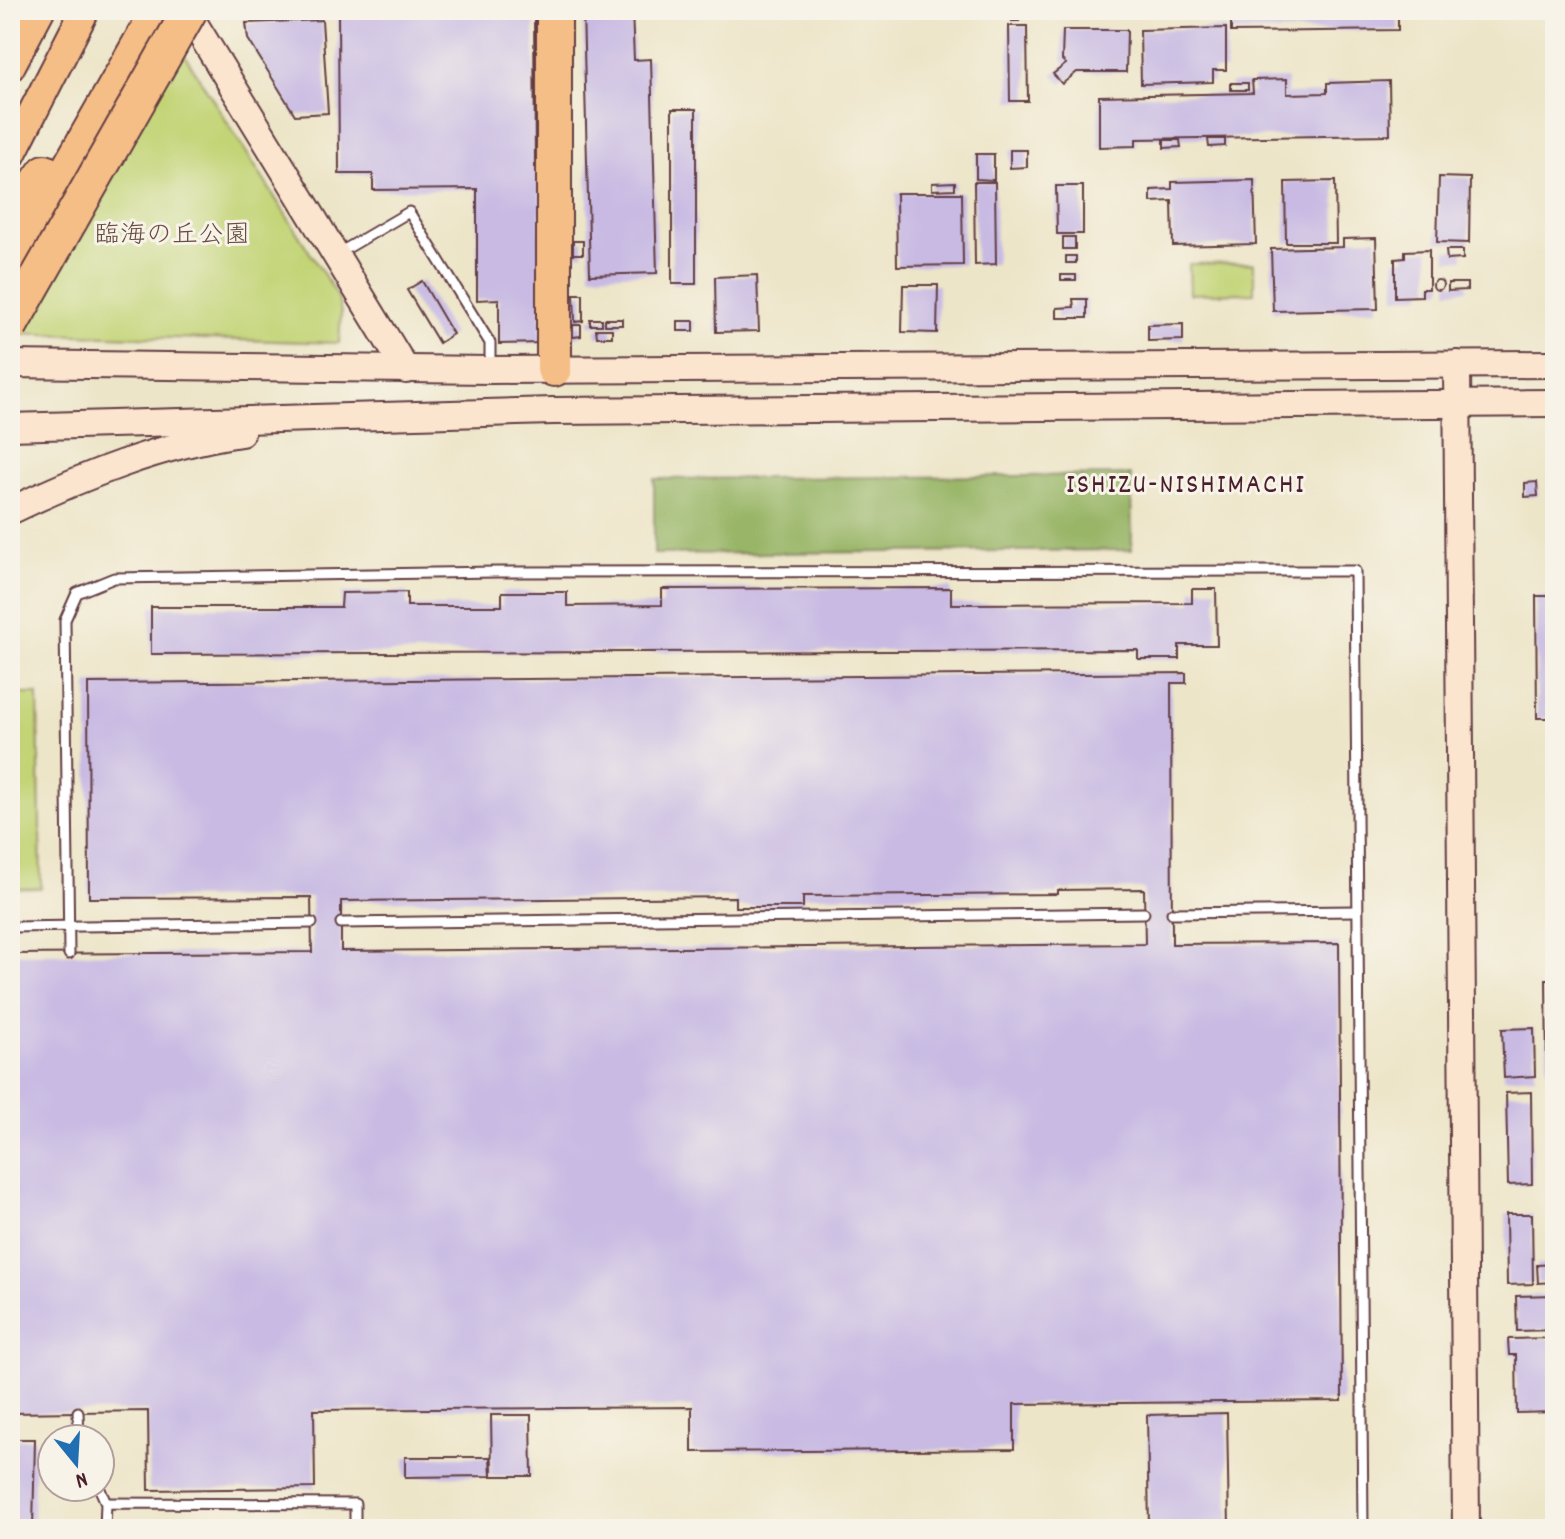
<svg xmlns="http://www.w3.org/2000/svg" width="1565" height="1539" font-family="Dekko,'Klee One',sans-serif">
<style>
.green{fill:#c2d476;stroke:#867a50;stroke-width:2}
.forest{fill:#99b667;stroke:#726a49;stroke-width:2}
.building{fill:#c8bae3;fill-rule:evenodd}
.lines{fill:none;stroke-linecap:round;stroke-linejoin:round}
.lane-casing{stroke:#623d43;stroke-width:13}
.secondary-casing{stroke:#623d43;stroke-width:30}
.primary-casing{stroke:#623d43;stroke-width:32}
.highway-casing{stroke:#623d43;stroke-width:38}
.lane{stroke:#fff;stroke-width:9}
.secondary{stroke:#fbe5cf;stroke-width:26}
.primary{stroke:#f6be87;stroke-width:28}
.highway{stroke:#f6be87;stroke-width:34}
.highway-bridge-casing{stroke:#623d43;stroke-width:38;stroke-linecap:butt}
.highway-bridge{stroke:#f6be87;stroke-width:34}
.labels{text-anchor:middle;stroke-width:6;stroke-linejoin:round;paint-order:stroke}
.park-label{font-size:26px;fill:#684c3e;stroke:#f7f3e8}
.neighbourhood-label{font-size:28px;letter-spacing:2px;fill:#4a1f2b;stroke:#f7f3e8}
</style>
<rect width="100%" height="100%" fill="#f7f3e8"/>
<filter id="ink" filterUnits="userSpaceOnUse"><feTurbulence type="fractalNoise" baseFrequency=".0125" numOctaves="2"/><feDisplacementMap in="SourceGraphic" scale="16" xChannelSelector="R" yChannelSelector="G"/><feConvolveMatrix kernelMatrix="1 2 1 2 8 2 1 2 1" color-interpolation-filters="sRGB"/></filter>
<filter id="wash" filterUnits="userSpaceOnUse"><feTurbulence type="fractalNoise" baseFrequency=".006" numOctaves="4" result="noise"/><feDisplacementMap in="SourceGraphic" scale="32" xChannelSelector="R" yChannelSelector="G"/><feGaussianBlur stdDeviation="1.8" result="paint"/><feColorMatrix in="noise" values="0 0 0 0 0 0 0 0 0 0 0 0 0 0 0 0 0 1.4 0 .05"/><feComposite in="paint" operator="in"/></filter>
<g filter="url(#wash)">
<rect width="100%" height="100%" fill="#ede5c8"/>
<g class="green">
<polygon points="170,32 338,297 341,313 339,343 10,333"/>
<polygon points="1254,263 1254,293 1190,294 1189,264"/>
<polygon points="10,694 38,694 41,888 10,889"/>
</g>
<polygon class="forest" points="1131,475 1132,550 654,554 654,479"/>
<g id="blocks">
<g class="building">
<polygon points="534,10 535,173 540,173 541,343 499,344 499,299 477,300 477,189 373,190 373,174 339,174 338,11"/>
<polygon points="583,10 632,10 634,60 651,59 657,273 590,275"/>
<polygon points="1012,10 1018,10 1019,21 1012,21"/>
<polygon points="1231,10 1398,10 1398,30 1231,32"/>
<polygon points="322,20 328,113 295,115 248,39 246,23"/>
<polygon points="1009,26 1027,26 1028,101 1010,101"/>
<polygon points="1226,28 1226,70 1213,70 1213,82 1141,84 1140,30"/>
<polygon points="1063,30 1127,30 1126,72 1077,72 1062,84 1053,74 1066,64 1062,60"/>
<polygon points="1287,79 1287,94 1327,93 1327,83 1389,81 1390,135 1136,139 1136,146 1099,147 1099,96 1253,93 1252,80"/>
<rect x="1231" y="83" width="17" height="7"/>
<rect x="672" y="109" width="24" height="175"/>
<polygon points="1208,139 1225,139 1225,146 1209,147"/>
<polygon points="1164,140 1180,140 1181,147 1164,148"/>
<polygon points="1010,150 1027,150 1027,167 1010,168"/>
<polygon points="976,154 994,154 994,180 976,179"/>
<polygon points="1439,177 1470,178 1469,243 1437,242"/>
<polygon points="1254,180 1256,244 1173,246 1172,201 1151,202 1151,190 1172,189 1172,182"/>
<polygon points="1335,181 1336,243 1286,243 1285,182"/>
<polygon points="955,182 955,189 932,190 932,183"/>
<polygon points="974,182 995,182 996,264 975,265"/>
<polygon points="1056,186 1083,186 1083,234 1057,234"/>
<polygon points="896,193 962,193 963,265 897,266"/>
<rect x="1063" y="237" width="12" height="12"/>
<polygon points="1376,238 1378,309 1273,311 1271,249 1343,247 1343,239"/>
<rect x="573" y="241" width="10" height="13"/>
<polygon points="1429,250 1429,289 1422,289 1422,296 1395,297 1395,259 1405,258 1405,251"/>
<polygon points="1446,250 1463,250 1463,259 1447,260"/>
<rect x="1066" y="256" width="10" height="7"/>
<polygon points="757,275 759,331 716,332 715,277"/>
<rect x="1061" y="275" width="15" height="5"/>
<circle cx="1438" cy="285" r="5"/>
<polygon points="422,281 453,334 439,343 407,290"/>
<polygon points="1448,283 1467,283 1467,290 1448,291"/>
<polygon points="903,285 938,285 937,333 902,332"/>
<polygon points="574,294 583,294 583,321 575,322"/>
<polygon points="1073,299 1087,299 1087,318 1057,318 1057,308 1074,307"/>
<rect x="590" y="319" width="12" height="6"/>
<rect x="605" y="319" width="17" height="6"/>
<rect x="678" y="321" width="16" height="10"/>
<polygon points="1183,324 1183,340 1148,341 1148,325"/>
<polygon points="573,325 581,325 581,336 573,337"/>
<polygon points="596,329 612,329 612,337 597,337"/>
<polygon points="1537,482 1538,496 1525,497 1525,483"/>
<polygon points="951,588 951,604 1192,603 1192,589 1216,589 1217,645 1179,645 1179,659 1138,659 1138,650 151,654 151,607 341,607 342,593 407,592 407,606 502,606 502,592 567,592 567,606 662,605 662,589"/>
<polygon points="1536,596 1555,596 1555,718 1537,718"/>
<path d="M1186 673V683H1171L1172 944 1339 943 1342 1401 1014 1404V1449L692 1452V1407L314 1410 315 1488 149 1490 148 1411 10 1413V954L312 952 311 897 89 898 88 683ZM1144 889 1145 944 341 951V901L735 897V907H803V896L1058 894V890Z"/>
<polygon points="1546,979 1555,979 1555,1070 1547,1071"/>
<polygon points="1534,1028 1535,1076 1504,1078 1502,1029"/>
<polygon points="1531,1092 1532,1184 1508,1185 1506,1093"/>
<polygon points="1506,1214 1532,1214 1533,1284 1507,1285"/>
<polygon points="1555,1264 1555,1282 1538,1283 1537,1265"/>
<polygon points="1555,1295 1555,1330 1517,1331 1516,1296"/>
<polygon points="1555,1338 1555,1412 1517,1413 1516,1355 1509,1355 1508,1339"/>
<polygon points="1227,1413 1229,1529 1149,1529 1147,1415"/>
<polygon points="491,1415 531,1415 532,1476 492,1476"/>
<polygon points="10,1439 35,1439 33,1529 10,1529"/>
<polygon points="405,1457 490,1457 491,1476 405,1477"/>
<polygon points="171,1522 327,1526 327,1529 171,1529"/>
</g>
</g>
</g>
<g filter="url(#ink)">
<use href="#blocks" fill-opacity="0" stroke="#623d43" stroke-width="2"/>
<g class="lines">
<defs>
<g id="lane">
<polyline points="339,253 409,212 490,343 490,369"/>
<polyline points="1172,913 1357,911"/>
<polyline points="341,923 1144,913"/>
<polyline points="10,927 312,923"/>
<polyline points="69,954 65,620 77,593 114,578 496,572 1355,571 1363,1529"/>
<polyline points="78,1412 79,1439"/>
<polyline points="99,1487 106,1503"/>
<polyline points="105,1529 106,1503 355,1504 355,1529"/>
</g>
<g id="secondary">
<polyline points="186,10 406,370"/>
<polyline points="10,364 490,370 1555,364"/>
<polyline points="1457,364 1466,1529"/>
<polyline points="10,427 553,411 1555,403"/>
<path d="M10 511C83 476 160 445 241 433"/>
</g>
<g id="primary">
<polyline points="10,67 40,10"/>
<polyline points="10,157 85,10"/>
</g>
<g id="highway">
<polyline points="10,221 45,172"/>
<polyline points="10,272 159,10"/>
<polyline points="554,369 554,10"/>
</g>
</defs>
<use href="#lane" class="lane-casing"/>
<use href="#secondary" class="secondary-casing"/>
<use href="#primary" class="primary-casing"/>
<use href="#highway" class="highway-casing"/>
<use href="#lane" class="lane"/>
<use href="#secondary" class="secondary"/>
<use href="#primary" class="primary"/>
<use href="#highway" class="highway"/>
<defs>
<polyline id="highway-bridge" points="10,326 190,10"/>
</defs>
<use href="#highway-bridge" class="highway-bridge-casing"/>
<use href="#highway-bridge" class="highway-bridge"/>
</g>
</g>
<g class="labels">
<g class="park-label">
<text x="172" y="242">臨海の丘公園</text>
</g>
<g class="neighbourhood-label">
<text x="1186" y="492">ISHIZU-NISHIMACHI</text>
</g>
</g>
<rect width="1565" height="1539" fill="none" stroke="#f7f3e8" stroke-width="40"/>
<g transform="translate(76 1463) rotate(162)"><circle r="38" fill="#f7f3e8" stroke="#b29e9c" stroke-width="2"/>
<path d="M0-6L14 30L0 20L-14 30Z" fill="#1f6fb2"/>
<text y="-12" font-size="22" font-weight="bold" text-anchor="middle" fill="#4a1f2b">N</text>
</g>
</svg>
